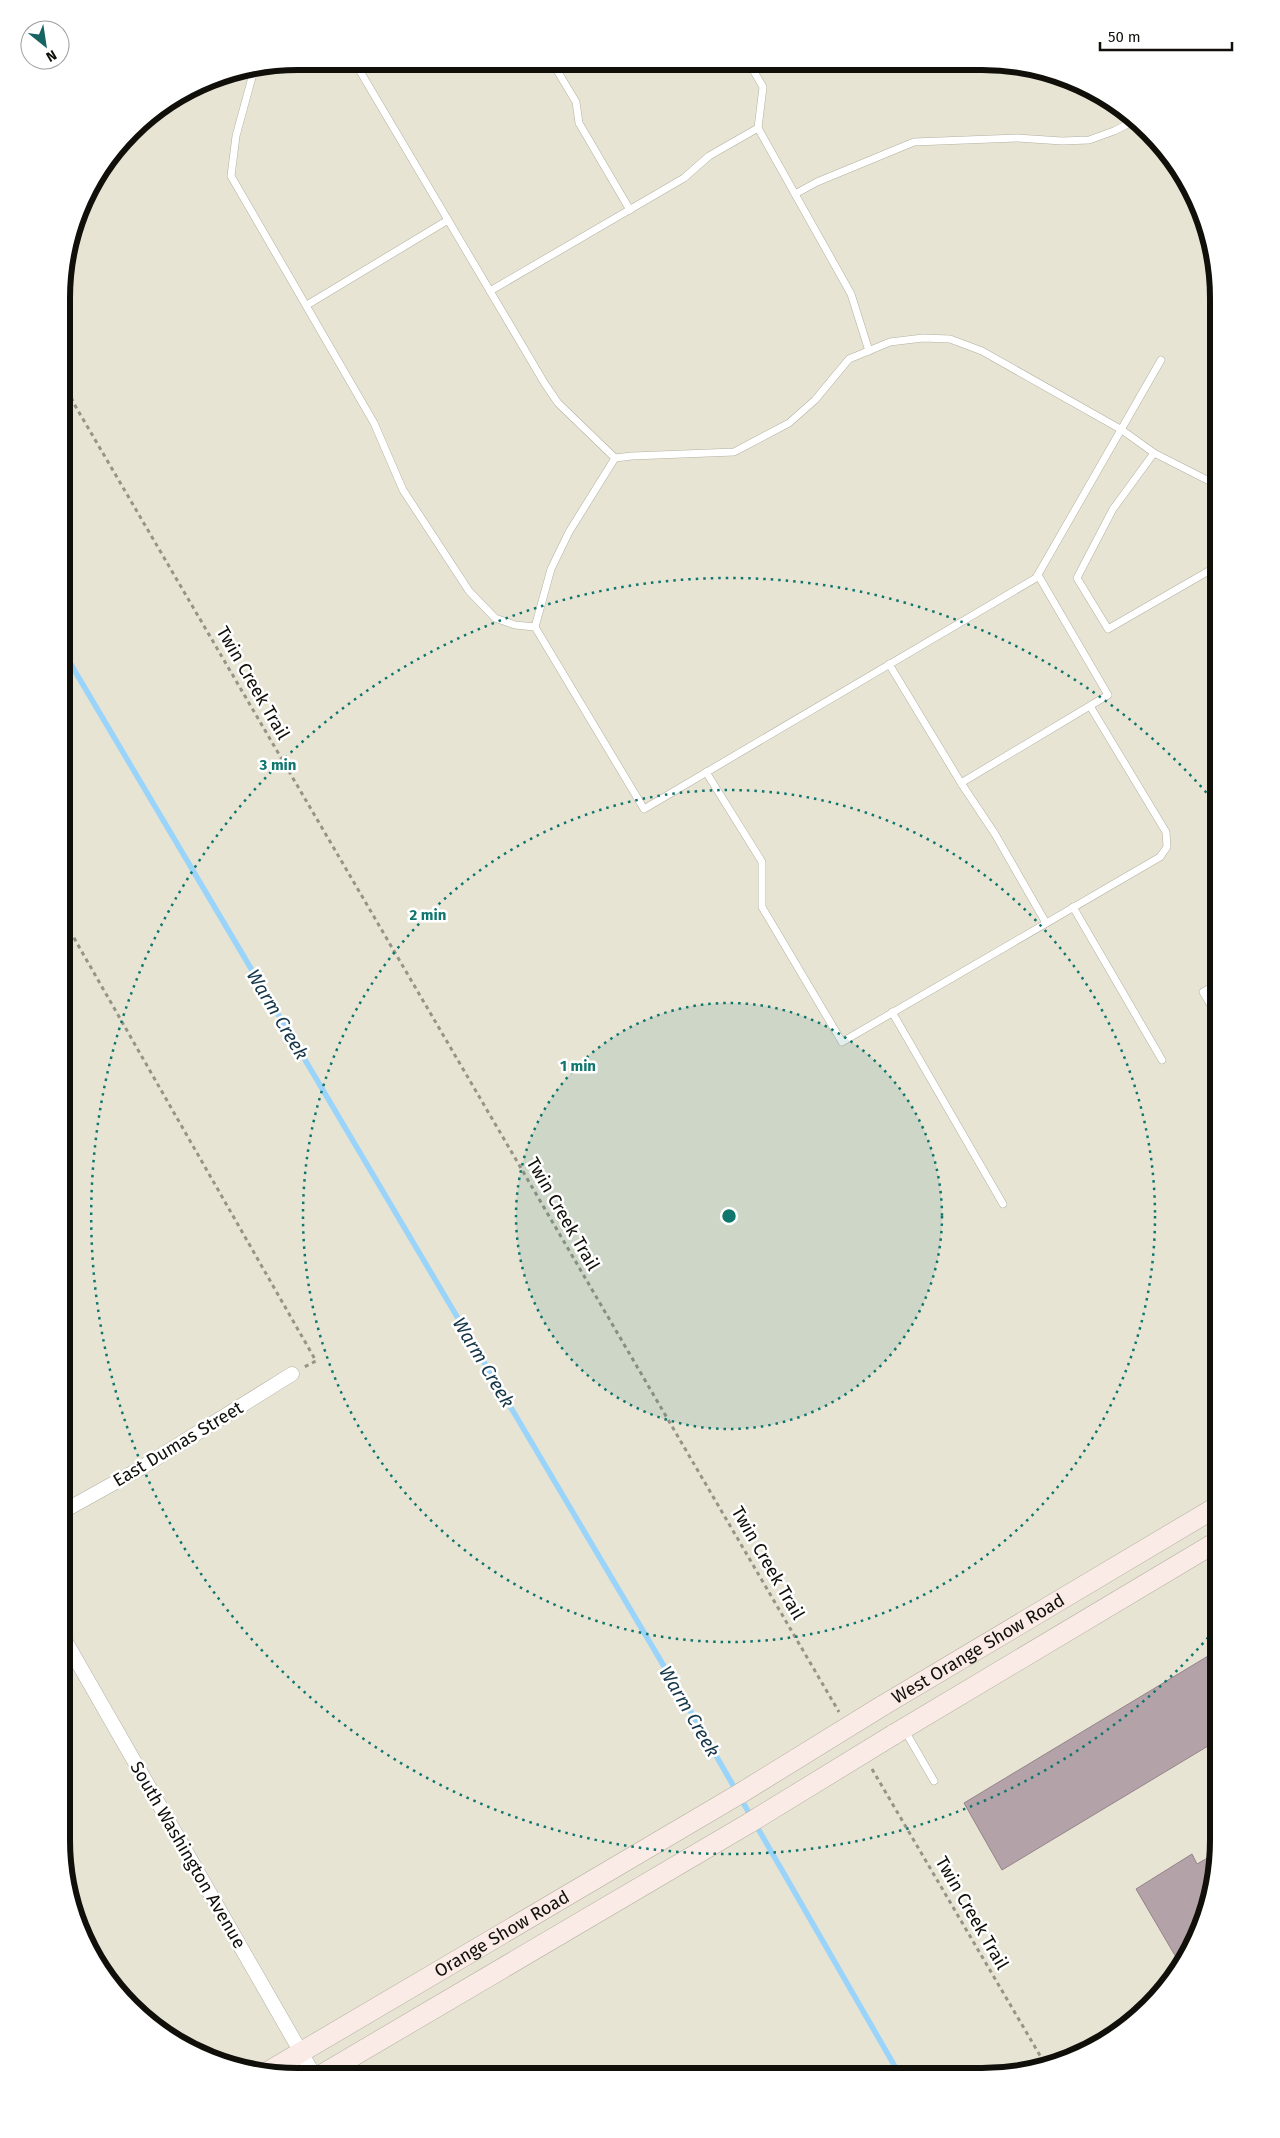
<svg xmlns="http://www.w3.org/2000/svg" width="1280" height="2138" font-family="'Fira Sans',sans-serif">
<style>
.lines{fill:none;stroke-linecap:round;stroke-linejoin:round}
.stream{stroke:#9ad4fa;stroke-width:5.5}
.building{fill:#b3a2a8;stroke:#948489}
.service-casing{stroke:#b3b0a1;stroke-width:8}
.minor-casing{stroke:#b3b0a1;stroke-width:15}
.secondary-casing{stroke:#b3b0a1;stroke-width:21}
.path{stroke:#969487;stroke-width:3;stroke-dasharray:4 4;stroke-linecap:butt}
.service{stroke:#fff;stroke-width:7}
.minor{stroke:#fff;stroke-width:14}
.secondary{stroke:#faebe6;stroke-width:20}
.secondary-bridge-casing{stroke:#b3b0a1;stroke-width:21;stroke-linecap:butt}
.secondary-bridge{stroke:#faebe6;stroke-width:20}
.ring{fill:none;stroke:#0f766e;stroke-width:2.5;stroke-dasharray:2.5 5}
.labels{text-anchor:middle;stroke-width:5;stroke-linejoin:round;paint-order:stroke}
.street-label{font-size:18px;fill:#100f09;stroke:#fff}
.water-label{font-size:19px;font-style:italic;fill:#153649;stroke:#fff}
.rim{fill:none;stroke:#100f09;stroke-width:6}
.centre{fill:#0f766e;stroke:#fff;stroke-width:2.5}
.ring-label{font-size:15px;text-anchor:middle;font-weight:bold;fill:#0f766e;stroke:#fff;stroke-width:5;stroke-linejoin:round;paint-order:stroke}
</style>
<rect width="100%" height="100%" fill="#e7e4d4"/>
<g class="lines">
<polyline class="stream" points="63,651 684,1700 901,2077"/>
</g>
<g class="building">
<polygon points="1218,1650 1218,1740 1002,1870 964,1803"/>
<polygon points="1218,1852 1206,1916 1180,1964 1136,1889 1192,1854 1197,1864"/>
</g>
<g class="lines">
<defs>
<g id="service">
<polyline points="354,61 545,384 558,403 615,458 632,456 734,452 789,423 815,400 849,359 890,342 923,338 950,339 982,351 1122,430 1154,453"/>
<polyline points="552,62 576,102 579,123 630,210"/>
<polyline points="749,63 763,87 758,128 851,294 869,351"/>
<polyline points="254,70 236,136 231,176 374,423 403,490 469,591 495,618 515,625 535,627"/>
<polyline points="795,194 817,182 914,142 1017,138 1062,141 1089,140 1114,131 1136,120"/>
<polyline points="490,291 684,178 709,156 758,128"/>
<polyline points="307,305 448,220"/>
<polyline points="615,458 569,532 551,569 535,627 644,809 1036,578 1161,360"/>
<polyline points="1219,565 1108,629 1077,578 1113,509 1154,453 1219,486"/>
<polyline points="889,664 961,783 1108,695 1038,575"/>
<polyline points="706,772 762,862 762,907 842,1042 1160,857 1167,847 1166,832 1090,706"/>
<polyline points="961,783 995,834 1046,923"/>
<polyline points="1073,907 1162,1060"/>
<polyline points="892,1012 1003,1204"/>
<polyline points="1219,1019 1203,992 1219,983"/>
<polyline points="904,1729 934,1781"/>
</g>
<g id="minor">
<polyline points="62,1512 141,1468 292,1374"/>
<polyline points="62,1635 314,2075"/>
</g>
<g id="secondary">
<path id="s1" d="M882 1706 1218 1506"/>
<polyline points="893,1735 1218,1541"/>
<path id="s2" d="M264 2074 741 1793"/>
<polyline points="321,2075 751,1822"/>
</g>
</defs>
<use href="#service" class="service-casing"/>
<use href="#minor" class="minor-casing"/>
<use href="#secondary" class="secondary-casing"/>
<g class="path">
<polyline points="63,375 73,402 839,1712"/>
<polyline points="62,917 316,1361 304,1367"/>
<polyline points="872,1769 1045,2064"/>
</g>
<use href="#service" class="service"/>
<use href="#minor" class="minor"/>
<use href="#secondary" class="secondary"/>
<defs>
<g id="secondary-bridge">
<polyline points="741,1793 882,1706"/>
<polyline points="751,1822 893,1735"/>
</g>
</defs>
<use href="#secondary-bridge" class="secondary-bridge-casing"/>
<use href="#secondary-bridge" class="secondary-bridge"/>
</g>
<circle cx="729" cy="1216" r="213" fill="#0f766e" fill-opacity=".12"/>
<g class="ring">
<circle cx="729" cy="1216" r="213"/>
<circle cx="729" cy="1216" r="426"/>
<path d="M1218 1626A638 638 0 1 1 1218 806"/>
</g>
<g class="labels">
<g class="street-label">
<text transform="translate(253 683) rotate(60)" y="6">Twin Creek Trail</text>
<text transform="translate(563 1214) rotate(60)" y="6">Twin Creek Trail</text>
<text transform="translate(178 1444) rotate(-31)" y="6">East Dumas Street</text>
<text transform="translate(768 1563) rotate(60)" y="6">Twin Creek Trail</text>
<text dy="6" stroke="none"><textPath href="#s1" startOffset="112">West Orange Show Road</textPath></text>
<text transform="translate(188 1855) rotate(60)" y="6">South Washington Avenue</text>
<text transform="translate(972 1913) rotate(60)" y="6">Twin Creek Trail</text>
<text dy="6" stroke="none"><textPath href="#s2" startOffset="276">Orange Show Road</textPath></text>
</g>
<g class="water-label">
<text transform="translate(278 1014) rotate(59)" y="7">Warm Creek</text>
<text transform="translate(484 1362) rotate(59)" y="7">Warm Creek</text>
<text transform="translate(690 1711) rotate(60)" y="7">Warm Creek</text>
</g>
</g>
<path d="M0 0H1280V2138H0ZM298 70H982A228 228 0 0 1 1210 298V1840A228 228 0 0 1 982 2068H298A228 228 0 0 1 70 1840V298A228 228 0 0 1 298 70Z" fill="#fff" fill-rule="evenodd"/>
<path class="rim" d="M298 70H982A228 228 0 0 1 1210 298V1840A228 228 0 0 1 982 2068H298A228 228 0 0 1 70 1840V298A228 228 0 0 1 298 70Z"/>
<circle cx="729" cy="1216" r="8" class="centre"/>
<g class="ring-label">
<text x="278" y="770">3 min</text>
<text x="428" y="920">2 min</text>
<text x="578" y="1071">1 min</text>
</g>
<g transform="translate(45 45) rotate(150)"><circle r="24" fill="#ffffff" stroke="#9f9f9d"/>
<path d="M0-4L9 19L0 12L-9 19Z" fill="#156462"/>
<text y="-8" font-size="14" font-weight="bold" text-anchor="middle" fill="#100f09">N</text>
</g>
<path d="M1100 42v8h132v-8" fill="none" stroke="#100f09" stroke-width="2.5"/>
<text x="1108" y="42" font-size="15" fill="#100f09" stroke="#ffffff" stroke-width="4" paint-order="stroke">50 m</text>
</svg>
